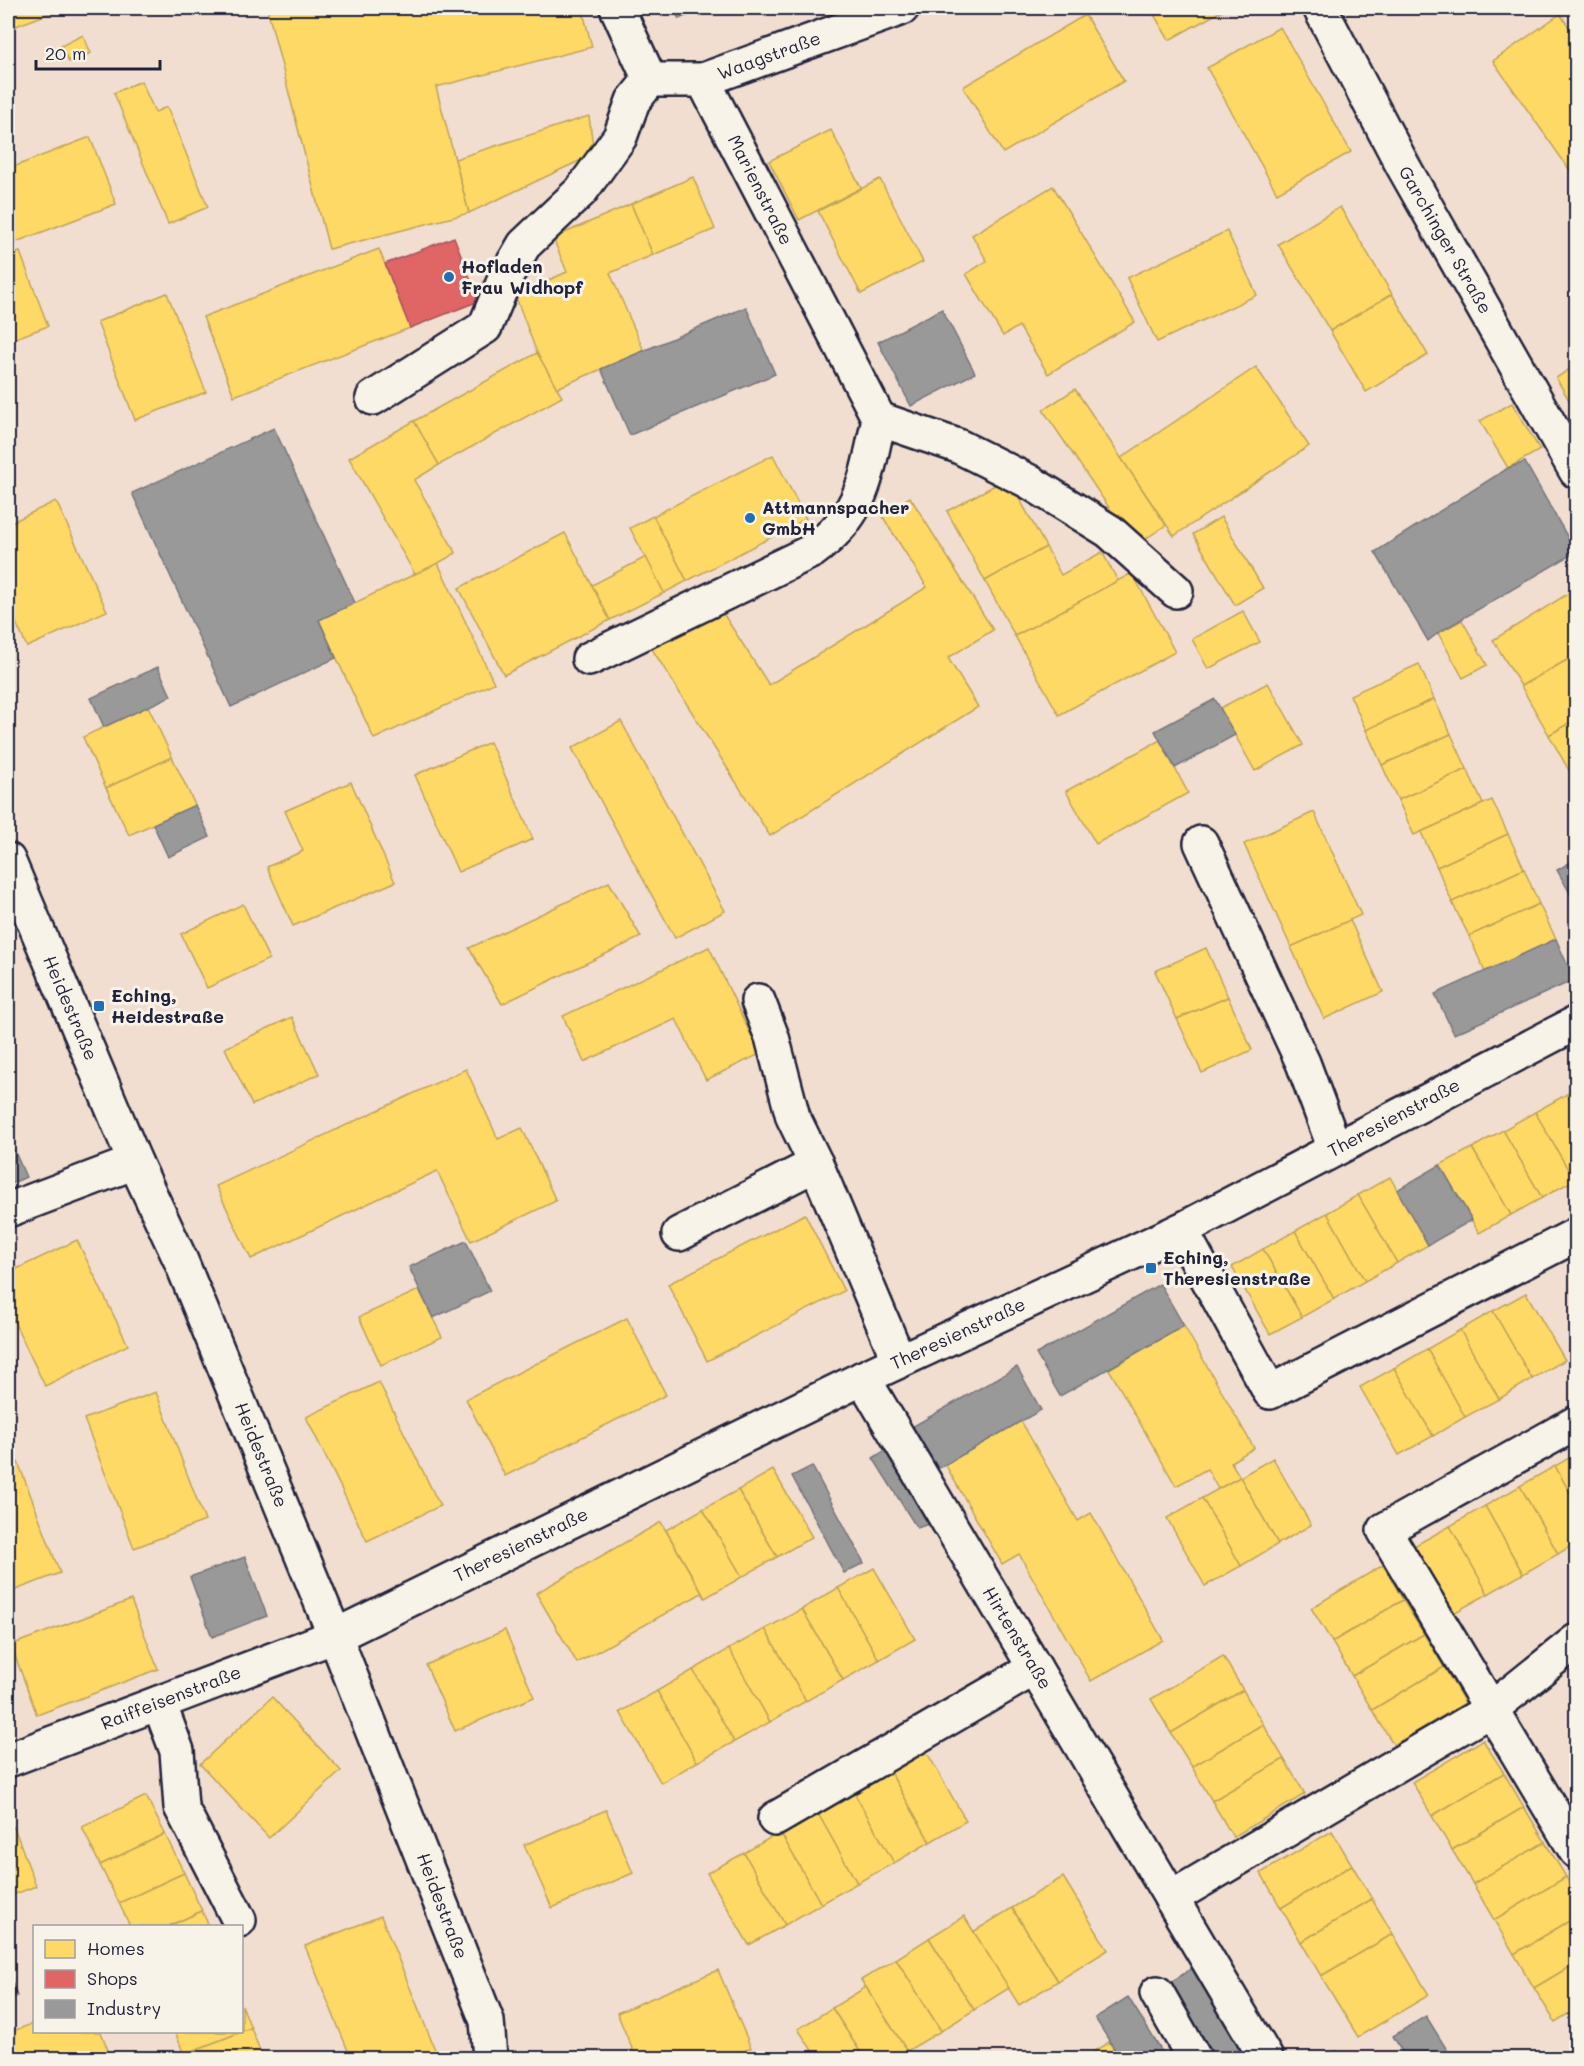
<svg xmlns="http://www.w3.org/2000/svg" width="1584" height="2066" font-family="Mali,sans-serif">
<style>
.homes{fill:#ffd966;stroke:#bda259;stroke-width:1.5}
.shops{fill:#e06666;stroke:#a75259;stroke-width:1.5}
.industry{fill:#999;stroke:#75757d;stroke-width:1.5}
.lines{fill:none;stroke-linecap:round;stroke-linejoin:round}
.minor-casing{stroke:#22223b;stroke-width:38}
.minor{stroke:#f7f3e8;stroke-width:33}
.poi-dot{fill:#1f6fb2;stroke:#f7f3e8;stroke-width:2}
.labels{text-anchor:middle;stroke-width:6;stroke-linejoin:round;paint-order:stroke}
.street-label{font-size:18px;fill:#22223b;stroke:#f7f3e8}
.poi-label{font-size:18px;font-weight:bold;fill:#22223b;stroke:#f7f3e8;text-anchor:start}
</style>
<rect width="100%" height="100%" fill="#f2ded1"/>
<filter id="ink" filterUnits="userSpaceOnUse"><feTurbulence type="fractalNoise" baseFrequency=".0167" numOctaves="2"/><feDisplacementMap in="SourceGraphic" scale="12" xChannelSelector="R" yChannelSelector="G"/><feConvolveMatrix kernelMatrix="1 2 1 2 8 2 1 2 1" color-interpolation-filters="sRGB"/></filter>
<g filter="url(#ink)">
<g class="homes">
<polygon points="8,8 64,8 8,29"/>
<polygon points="267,8 582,8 592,47 436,87 469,213 329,249"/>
<polygon points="1150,8 1227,8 1169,40"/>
<polygon points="1560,14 1576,37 1576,179 1493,61"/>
<polygon points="1085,15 1124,81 1003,153 963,87"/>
<polygon points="1280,27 1351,152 1277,193 1207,68"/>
<polygon points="83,35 91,53 69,62 61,46"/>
<polygon points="141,81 155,112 167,107 208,207 168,224 114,93"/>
<polygon points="589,116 594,154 469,213 455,159"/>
<polygon points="831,130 861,188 799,220 769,161"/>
<polygon points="90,137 116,204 16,242 8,221 8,169"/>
<polygon points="693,177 715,229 653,255 631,204"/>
<polygon points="880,179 923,262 861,294 818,211"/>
<polygon points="1053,186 1135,322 1048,374 1019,326 1003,336 966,274 987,261 972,235"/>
<polygon points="631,204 653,255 610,273 644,351 557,388 537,353 515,295 567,272 553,238"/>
<polygon points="1340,207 1392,294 1330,331 1278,244"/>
<polygon points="1227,231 1257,295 1157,342 1127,278"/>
<polygon points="379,249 410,328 234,396 203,317"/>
<polygon points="20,252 48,326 8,341 8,256"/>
<polygon points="167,293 206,392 135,420 97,322"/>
<polygon points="1392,294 1428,355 1366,392 1330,331"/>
<polygon points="537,353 562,397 439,465 414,421"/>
<polygon points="1576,365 1576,412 1556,378"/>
<polygon points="1256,367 1309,446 1174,536 1121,458"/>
<polygon points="1075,389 1166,525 1135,546 1043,410"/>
<polygon points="1512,403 1540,450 1508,468 1480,421"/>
<polygon points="414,421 439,465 414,480 456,553 416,576 349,458"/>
<polygon points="773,455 806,519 687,581 653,516"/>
<polygon points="1008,478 1046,547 985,581 947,511"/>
<polygon points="910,497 993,630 948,658 978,707 770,836 652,649 719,607 769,685 927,587 881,514"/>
<polygon points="56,501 107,611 27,647 8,605 8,573 13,570 8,557 8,524"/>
<polygon points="653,516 687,581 664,593 630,528"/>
<polygon points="1221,517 1263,588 1235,605 1193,534"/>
<polygon points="565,533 610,620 504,675 459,588"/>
<polygon points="1046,547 1061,575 1102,552 1118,581 1015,636 985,581"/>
<polygon points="646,557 664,593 610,620 592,585"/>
<polygon points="438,563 494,683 374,739 319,620"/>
<polygon points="1132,573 1175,652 1059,715 1015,636"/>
<polygon points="1569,593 1576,605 1576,655 1521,686 1493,640"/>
<polygon points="1243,611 1260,642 1208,669 1192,639"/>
<polygon points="1462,620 1487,665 1463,678 1438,633"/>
<polygon points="1576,655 1576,719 1549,735 1521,686"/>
<polygon points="1419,664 1434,699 1366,730 1350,695"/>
<polygon points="1268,683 1303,745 1255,771 1220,708"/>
<polygon points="1434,699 1451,734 1382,765 1366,730"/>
<polygon points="148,706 172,757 106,788 83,737"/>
<polygon points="1576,719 1576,783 1549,735"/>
<polygon points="621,721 725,911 675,938 572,748"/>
<polygon points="1451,734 1467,769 1398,800 1382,765"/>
<polygon points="1160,740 1188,793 1096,844 1066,791"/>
<polygon points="490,742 533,839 458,872 415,775"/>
<polygon points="172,757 195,805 129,835 106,788"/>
<polygon points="1467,769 1483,804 1414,835 1398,800"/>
<polygon points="351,782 395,882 293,926 267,867 303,851 285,811"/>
<polygon points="1492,800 1508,834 1437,867 1421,832"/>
<polygon points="1314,812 1361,915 1291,947 1244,844"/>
<polygon points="1508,834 1524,869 1452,902 1437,867"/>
<polygon points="1524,869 1539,904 1469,936 1452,902"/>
<polygon points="609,882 641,937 502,1004 469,948"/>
<polygon points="243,904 269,959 207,988 181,934"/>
<polygon points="1539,904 1556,939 1485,972 1469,936"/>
<polygon points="1350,920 1383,992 1324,1019 1291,947"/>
<polygon points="709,947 760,1054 706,1080 676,1019 584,1062 563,1016"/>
<polygon points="1206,948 1228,997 1177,1019 1155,971"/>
<polygon points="1228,997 1252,1050 1202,1073 1177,1019"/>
<polygon points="292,1017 319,1074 252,1105 225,1048"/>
<polygon points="466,1069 498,1139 522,1128 556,1201 471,1241 437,1171 251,1259 216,1186"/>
<polygon points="1576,1088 1576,1111 1567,1094"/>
<polygon points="1567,1094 1576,1111 1576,1178 1574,1180 1535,1112"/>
<polygon points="1535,1112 1574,1180 1542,1198 1503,1130"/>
<polygon points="1503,1130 1542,1198 1511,1215 1472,1148"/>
<polygon points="1472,1148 1511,1215 1479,1233 1440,1165"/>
<polygon points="1390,1177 1428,1245 1397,1263 1358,1195"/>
<polygon points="1358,1195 1397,1263 1365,1281 1327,1213"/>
<polygon points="1327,1213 1365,1281 1334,1299 1295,1231"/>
<polygon points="805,1214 844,1291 707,1361 668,1284"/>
<polygon points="1295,1231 1334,1299 1302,1317 1263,1249"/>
<polygon points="77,1240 128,1345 45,1386 8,1309 8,1273"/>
<polygon points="1263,1249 1302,1317 1270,1334 1232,1267"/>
<polygon points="419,1290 442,1337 381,1365 359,1317"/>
<polygon points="1526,1293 1565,1360 1532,1379 1493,1311"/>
<polygon points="1493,1311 1532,1379 1499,1399 1460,1330"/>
<polygon points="627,1318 666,1395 505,1476 466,1399"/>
<polygon points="1184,1326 1254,1448 1231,1462 1240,1477 1218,1489 1207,1469 1176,1486 1109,1369"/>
<polygon points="1460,1330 1499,1399 1465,1417 1427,1349"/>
<polygon points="1427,1349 1465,1417 1433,1436 1394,1368"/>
<polygon points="1394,1368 1433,1436 1399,1455 1360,1387"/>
<polygon points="379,1382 440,1506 367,1541 306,1417"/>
<polygon points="156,1392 205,1521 134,1548 84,1419"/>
<polygon points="1021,1421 1078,1521 1091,1513 1163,1640 1091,1681 1019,1554 1002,1564 945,1464"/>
<polygon points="1576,1454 1576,1504 1555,1466"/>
<polygon points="1273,1458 1311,1525 1278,1544 1240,1477"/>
<polygon points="18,1462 60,1573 8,1593 8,1466"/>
<polygon points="1555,1466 1576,1504 1576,1543 1558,1554 1520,1486"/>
<polygon points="773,1470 812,1537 777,1557 738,1490"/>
<polygon points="1240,1477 1278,1544 1241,1566 1202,1498"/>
<polygon points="1520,1486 1558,1554 1523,1574 1485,1506"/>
<polygon points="738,1490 777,1557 742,1577 703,1509"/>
<polygon points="1202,1498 1241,1566 1205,1586 1167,1518"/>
<polygon points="1485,1506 1523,1574 1488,1594 1450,1526"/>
<polygon points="703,1509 742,1577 705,1598 666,1530"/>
<polygon points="661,1522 702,1593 577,1663 536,1593"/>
<polygon points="1450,1526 1488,1594 1452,1614 1414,1546"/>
<polygon points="1383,1565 1403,1600 1332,1642 1311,1608"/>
<polygon points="874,1568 915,1639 879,1660 838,1588"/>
<polygon points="838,1588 879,1660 843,1680 802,1609"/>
<polygon points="131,1600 158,1669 37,1715 11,1645"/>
<polygon points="1403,1600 1424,1634 1352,1676 1332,1642"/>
<polygon points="802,1609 843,1680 806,1701 765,1629"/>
<polygon points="765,1629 806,1701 770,1722 729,1649"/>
<polygon points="505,1630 534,1697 455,1731 426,1665"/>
<polygon points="1424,1634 1444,1667 1372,1710 1352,1676"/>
<polygon points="729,1649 770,1722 734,1742 693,1670"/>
<polygon points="1223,1656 1243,1690 1171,1733 1151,1699"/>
<polygon points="1444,1667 1465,1703 1394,1745 1372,1710"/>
<polygon points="693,1670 734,1742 697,1762 657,1691"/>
<polygon points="1243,1690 1263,1724 1192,1767 1171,1733"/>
<polygon points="657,1691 697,1762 661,1783 620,1712"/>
<polygon points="272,1697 341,1771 269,1838 200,1764"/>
<polygon points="1263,1724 1284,1759 1212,1801 1192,1767"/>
<polygon points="1483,1740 1504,1773 1432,1816 1412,1782"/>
<polygon points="925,1749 966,1821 930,1842 889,1770"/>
<polygon points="1284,1759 1305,1794 1233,1837 1212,1801"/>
<polygon points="889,1770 930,1842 894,1863 853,1791"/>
<polygon points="1504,1773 1524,1807 1452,1850 1432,1816"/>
<polygon points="853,1791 894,1863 857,1883 817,1812"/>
<polygon points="146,1796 165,1834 100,1865 82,1827"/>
<polygon points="1524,1807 1545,1842 1473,1884 1452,1850"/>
<polygon points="606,1810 633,1873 552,1908 524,1845"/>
<polygon points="817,1812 857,1883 821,1904 780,1832"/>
<polygon points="14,1827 36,1886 8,1897 8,1829"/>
<polygon points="1332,1831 1352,1865 1281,1908 1261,1873"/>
<polygon points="780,1832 821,1904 785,1925 744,1853"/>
<polygon points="165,1834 184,1873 119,1903 100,1865"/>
<polygon points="1545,1842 1566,1877 1494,1920 1473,1884"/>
<polygon points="744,1853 785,1925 749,1945 707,1873"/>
<polygon points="1352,1865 1372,1899 1301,1942 1281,1908"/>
<polygon points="184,1873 202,1911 169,1926 130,1926 119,1903"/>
<polygon points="1063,1877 1108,1950 1058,1981 1012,1908"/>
<polygon points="1566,1877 1576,1896 1576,1917 1514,1954 1494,1920"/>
<polygon points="1372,1899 1393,1934 1321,1976 1301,1942"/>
<polygon points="1012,1908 1058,1981 1019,2005 973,1932"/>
<polygon points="202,1911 209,1926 169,1926"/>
<polygon points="381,1916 438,2057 434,2058 351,2058 305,1946"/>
<polygon points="964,1916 1009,1988 974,2010 929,1938"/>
<polygon points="1576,1917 1576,1963 1534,1988 1514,1954"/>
<polygon points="1393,1934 1429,1995 1358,2037 1321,1976"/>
<polygon points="929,1938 974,2010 941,2031 896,1959"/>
<polygon points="896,1959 941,2031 907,2051 861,1980"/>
<polygon points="1576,1963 1576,2009 1555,2022 1534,1988"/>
<polygon points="718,1970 751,2048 727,2058 636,2058 617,2013"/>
<polygon points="866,1987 907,2051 911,2058 864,2058 832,2008"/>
<polygon points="242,2005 251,2028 242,2031"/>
<polygon points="832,2008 864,2058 817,2058 798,2029"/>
<polygon points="34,2023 34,2032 101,2032 111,2058 16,2058 8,2033"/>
<polygon points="251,2028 263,2058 185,2058 184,2054"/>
<polygon points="175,2032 241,2032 184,2054"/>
<polygon points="1109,2042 1120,2058 1083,2058"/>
</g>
<polygon class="shops" points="454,237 479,301 410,328 385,264"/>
<g class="industry">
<polygon points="673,8 703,8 679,19"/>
<polygon points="746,307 775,374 630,435 601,369"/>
<polygon points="942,309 975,373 911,406 878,342"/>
<polygon points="274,428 355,603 319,620 336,658 231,707 132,493"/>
<polygon points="1525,462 1576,552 1438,633 1428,641 1375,552 1508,468"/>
<polygon points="158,667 171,696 104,727 91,698"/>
<polygon points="1215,699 1235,735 1175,768 1155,731"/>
<polygon points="195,805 210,837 168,857 153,824"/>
<polygon points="1576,859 1576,901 1575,902 1557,870"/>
<polygon points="1556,939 1574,980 1454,1034 1435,994"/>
<polygon points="12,1145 26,1177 8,1185 8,1147"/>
<polygon points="1440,1165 1472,1220 1428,1245 1397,1190"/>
<polygon points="466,1241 490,1291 433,1318 409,1267"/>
<polygon points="1160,1284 1184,1326 1060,1396 1036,1354"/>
<polygon points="1017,1367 1041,1410 934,1471 910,1428"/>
<polygon points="892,1446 937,1521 917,1528 873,1458"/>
<polygon points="812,1466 864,1563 844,1573 792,1476"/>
<polygon points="245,1557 267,1616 212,1637 190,1577"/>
<polygon points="1576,1793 1576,1832 1559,1803"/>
<polygon points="1199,1964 1258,2058 1216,2058 1169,1983"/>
<polygon points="8,1970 17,1996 8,2000"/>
<polygon points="1128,1997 1166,2058 1120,2058 1095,2018"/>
<polygon points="1426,2016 1452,2058 1406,2058 1393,2036"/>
<polygon points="1336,2051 1341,2058 1323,2058"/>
</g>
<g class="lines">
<defs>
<g id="minor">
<polyline points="617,8 650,80 703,80 902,8"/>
<polyline points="1320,8 1403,166 1576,471"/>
<polyline points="703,80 879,419"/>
<polyline points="373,398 485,327 506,276 524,245 581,191 620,137 633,101 650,80"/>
<polyline points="879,419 958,446 1028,481 1109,531 1176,591"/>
<path d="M589 659 812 551C864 514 866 477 879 419"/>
<polyline points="1201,843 1303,1063 1335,1149"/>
<polyline points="8,860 135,1162 181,1261 335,1636 487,2021 490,2058"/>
<polyline points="758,1001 772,1037 793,1117 816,1164"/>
<polyline points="8,1210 135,1162"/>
<polyline points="1181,1230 1270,1392 1576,1235"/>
<polyline points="679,1234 816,1164 899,1361"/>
<polyline points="863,1378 1266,2058"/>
<polyline points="1576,1423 1384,1530 1576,1851"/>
<polyline points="159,1703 177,1751 181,1807 239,1920"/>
<polyline points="8,1760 335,1636 863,1378 1181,1230 1576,1023"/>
<polyline points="775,1819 1035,1668"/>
<polyline points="1171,1898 1490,1710 1576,1641"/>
<polyline points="1157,1993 1194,2058"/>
</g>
</defs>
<use href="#minor" class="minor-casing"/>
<use href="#minor" class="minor"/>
</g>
</g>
<g class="poi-dot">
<circle cx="449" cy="277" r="6"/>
<circle cx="750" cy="518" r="6"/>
<rect x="93" y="1000" width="12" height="12" rx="3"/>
<rect x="1145" y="1262" width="12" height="12" rx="3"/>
</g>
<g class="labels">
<g class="street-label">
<text transform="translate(769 56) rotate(-20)" y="6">Waagstraße</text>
<text transform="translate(760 190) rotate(63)" y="6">Marienstraße</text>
<text transform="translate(1445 240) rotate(60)" y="6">Garchinger Straße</text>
<text transform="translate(70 1008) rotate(67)" y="6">Heidestraße</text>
<text transform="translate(1394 1118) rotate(-28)" y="6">Theresienstraße</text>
<text transform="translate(958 1334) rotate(-25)" y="6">Theresienstraße</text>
<text transform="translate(261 1455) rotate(68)" y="6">Heidestraße</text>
<text transform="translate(521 1545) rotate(-26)" y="6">Theresienstraße</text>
<text transform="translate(1017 1638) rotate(59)" y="6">Hirtenstraße</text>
<text transform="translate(171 1698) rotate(-21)" y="6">Raiffeisenstraße</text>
<text transform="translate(442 1906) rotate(69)" y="6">Heidestraße</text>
</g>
<g class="poi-label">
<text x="461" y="273">Hofladen<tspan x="461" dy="21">Frau Widhopf</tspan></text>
<text x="762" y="514">Attmannspacher<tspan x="762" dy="21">GmbH</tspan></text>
<text x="111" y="1002">Eching,<tspan x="111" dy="21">Heidestraße</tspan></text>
<text x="1163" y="1264">Eching,<tspan x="1163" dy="21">Theresienstraße</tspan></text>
</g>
</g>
<rect width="1584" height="2066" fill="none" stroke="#f7f3e8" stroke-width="30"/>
<rect x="15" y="15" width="1554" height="2036" fill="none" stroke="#22223b" stroke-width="2" filter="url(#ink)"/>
<rect x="33" y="1925" width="210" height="108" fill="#f7f3e8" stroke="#a29fa3" stroke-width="1.5"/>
<rect x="45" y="1940" width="30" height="18" fill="#ffd966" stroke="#a29fa3" stroke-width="1.5"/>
<text x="87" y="1955" font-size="18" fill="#22223b">Homes</text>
<rect x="45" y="1970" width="30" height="18" fill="#e06666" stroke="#a29fa3" stroke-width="1.5"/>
<text x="87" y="1985" font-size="18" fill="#22223b">Shops</text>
<rect x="45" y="2000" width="30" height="18" fill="#999999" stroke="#a29fa3" stroke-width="1.5"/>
<text x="87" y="2015" font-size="18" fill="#22223b">Industry</text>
<path d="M36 60v9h124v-9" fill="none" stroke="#22223b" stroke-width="3"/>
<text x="45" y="60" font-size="18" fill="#22223b" stroke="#f7f3e8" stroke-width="4.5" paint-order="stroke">20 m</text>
</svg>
